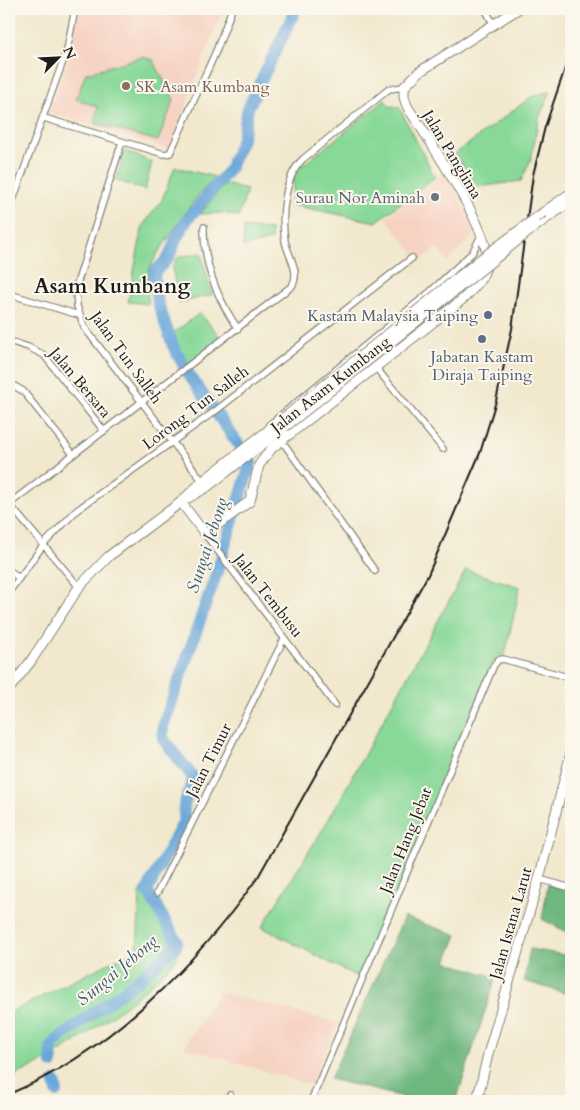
<svg xmlns="http://www.w3.org/2000/svg" width="580" height="1110" font-family="Cardo,serif">
<style>
.built{fill:#f6d2c3}
.green{fill:#88d898;stroke:#527a5a}
.forest{fill:#6eb880;stroke:#456a4e}
.lines{fill:none;stroke-linecap:round;stroke-linejoin:round}
.river{stroke:#67a5d9;stroke-width:12}
.minor-casing{stroke:#868274;stroke-width:8}
.secondary-casing{stroke:#868274;stroke-width:11}
.minor{stroke:#fff;stroke-width:5.5}
.secondary{stroke:#fff;stroke-width:9}
.rail{stroke:#1c1c1c;stroke-width:2}
.secondary-bridge-casing{stroke:#868274;stroke-width:11;stroke-linecap:butt}
.secondary-bridge{stroke:#fff;stroke-width:9}
.education-dot{fill:#8d6e63;stroke:#fbf7ec;stroke-width:2}
.worship-dot{fill:#6b7280;stroke:#fbf7ec;stroke-width:2}
.service-dot{fill:#5c6f8a;stroke:#fbf7ec;stroke-width:2}
.labels{text-anchor:middle;stroke-width:4;stroke-linejoin:round;paint-order:stroke}
.education-label{font-size:16px;fill:#785e54;stroke:#fbf7ec;text-anchor:start}
.street-label{font-size:16px;fill:#1c1c1c;stroke:#fbf7ec}
.worship-label{font-size:16px;fill:#5b616d;stroke:#fbf7ec;text-anchor:end}
.service-label{font-size:16px;fill:#4e5e75;stroke:#fbf7ec;text-anchor:end}
.water-label{font-size:18px;font-style:italic;fill:#3e5a71;stroke:#fbf7ec}
.district-label{font-size:21px;font-weight:bold;fill:#1c1c1c;stroke:#fbf7ec}
</style>
<rect width="100%" height="100%" fill="#fbf7ec"/>
<filter id="ink" filterUnits="userSpaceOnUse"><feTurbulence type="fractalNoise" baseFrequency=".02" numOctaves="2"/><feDisplacementMap in="SourceGraphic" scale="10" xChannelSelector="R" yChannelSelector="G"/><feConvolveMatrix kernelMatrix="1 2 1 2 8 2 1 2 1" color-interpolation-filters="sRGB"/></filter>
<filter id="wash" filterUnits="userSpaceOnUse"><feTurbulence type="fractalNoise" baseFrequency=".0096" numOctaves="4" result="noise"/><feDisplacementMap in="SourceGraphic" scale="20" xChannelSelector="R" yChannelSelector="G"/><feGaussianBlur stdDeviation="1.12" result="paint"/><feColorMatrix in="noise" values="0 0 0 0 0 0 0 0 0 0 0 0 0 0 0 0 0 1.4 0 .05"/><feComposite in="paint" operator="in"/></filter>
<g filter="url(#wash)">
<rect width="100%" height="100%" fill="#f1e8cd"/>
<g class="built">
<polygon points="78,9 223,9 169,149 49,113 74,40"/>
<polygon points="444,173 477,231 448,262 436,248 420,261 386,218"/>
<polygon points="219,992 338,1023 311,1085 184,1047"/>
</g>
<g class="green">
<polygon points="142,57 153,60 174,100 158,141 94,123 98,107 76,99 86,73"/>
<polygon points="551,91 539,118 531,159 521,181 478,187 455,154 531,97"/>
<polygon points="385,100 389,106 399,107 435,177 376,222 292,205 294,172"/>
<polygon points="125,151 152,162 145,190 116,180"/>
<polygon points="175,167 215,177 193,202 158,253 150,268 146,285 149,304 128,302 143,225 161,202"/>
<polygon points="225,184 247,190 239,216 222,213 200,214"/>
<polygon points="244,227 271,230 271,240 243,247"/>
<polygon points="201,253 212,295 179,303 172,267 178,257"/>
<polygon points="200,313 221,338 187,366 177,347 173,333"/>
<polygon points="466,570 520,587 505,655 500,655 493,661 361,979 262,927 329,819"/>
<path d="M143 887C151 900 178 938 179 950 180 970 82 1038 63 1050 46 1061 27 1069 9 1079V1013L137 949 140 894Z"/>
</g>
<g class="forest">
<polygon points="548,884 571,892 571,995 524,981 530,949 564,955 570,934 542,919"/>
<polygon points="404,917 457,935 446,962 496,977 456,1101 419,1101 330,1079"/>
</g>
<g class="lines">
<g class="river">
<path d="M52 1063 51 1048 57 1040 133 984 176 946 177 941 147 891 185 819C180 802 192 793 193 777L163 739V726L218 569 251 462 189 375 173 346 158 303 154 275 156 271 169 257 176 239 187 220 229 170 242 139 248 108 296 9"/>
<polyline points="55,1082 57,1092"/>
</g>
</g>
</g>
<g filter="url(#ink)">
<g class="lines">
<defs>
<g id="minor">
<polyline points="485,9 494,25"/>
<polyline points="44,118 164,154 170,153 217,49 232,9"/>
<polyline points="122,142 76,287 77,306 84,327 204,483"/>
<polyline points="9,211 67,50 75,9"/>
<path d="M204 227C203 264 217 298 238 329"/>
<polyline points="9,294 79,315"/>
<polyline points="9,341 28,347 44,355 104,431"/>
<polyline points="376,368 443,449"/>
<polyline points="9,383 23,391 73,454"/>
<polyline points="269,425 431,291 472,253 481,236"/>
<polyline points="282,441 375,571"/>
<polyline points="205,534 335,705"/>
<polyline points="9,570 19,578"/>
<path d="M79 587 9 504 292 286C301 272 288 256 285 241 281 216 284 177 303 159L389 89 404 87"/>
<polyline points="9,592 44,544 77,510 218,409 412,258"/>
<polyline points="539,879 571,888"/>
<polyline points="157,893 284,639"/>
<polyline points="229,1101 230,1095"/>
<polyline points="311,1101 494,665 498,660 503,659 571,678"/>
</g>
<g id="secondary">
<polyline points="544,212 571,193"/>
<polyline points="537,225 571,201"/>
<polyline points="183,500 203,481 280,421"/>
<path d="M181 502 205 534 250 501 259 465 272 448 463 299C474 288 485 278 487 261 491 231 426 135 407 106L404 97V87L419 72 518 9"/>
<polyline points="9,689 31,661 79,587 109,556 181,502 207,487 285,427"/>
<polyline points="478,1098 489,1101"/>
<polyline points="477,1101 488,1054 539,879 571,753"/>
</g>
</defs>
<use href="#minor" class="minor-casing"/>
<use href="#secondary" class="secondary-casing"/>
<use href="#minor" class="minor"/>
<use href="#secondary" class="secondary"/>
<path class="rail" d="M9 1094C110 1052 195 965 258 877L428 575 480 453 496 401 512 329 533 175 545 127 571 51"/>
<defs>
<g id="secondary-bridge">
<polyline points="280,421 482,258 544,212"/>
<polyline points="285,427 537,225"/>
</g>
</defs>
<use href="#secondary-bridge" class="secondary-bridge-casing"/>
<use href="#secondary-bridge" class="secondary-bridge"/>
</g>
</g>
<circle class="education-dot" cx="126" cy="86" r="5"/>
<circle class="worship-dot" cx="435" cy="197" r="5"/>
<g class="service-dot">
<circle cx="488" cy="315" r="5"/>
<circle cx="482" cy="339" r="5"/>
</g>
<g class="labels">
<g class="education-label">
<text x="136" y="92">SK Asam Kumbang</text>
</g>
<g class="street-label">
<text transform="translate(453 154) rotate(59)" y="6">Jalan Panglima</text>
<text transform="translate(127 357) rotate(54)" y="6">Jalan Tun Salleh</text>
<text transform="translate(81 382) rotate(50)" y="6">Jalan Bersara</text>
<text transform="translate(330 384) rotate(-38)" y="6">Jalan Asam Kumbang</text>
<text transform="translate(195 407) rotate(-37)" y="6">Lorong Tun Salleh</text>
<text transform="translate(269 595) rotate(52)" y="6">Jalan Tembusu</text>
<text transform="translate(208 760) rotate(-63)" y="6">Jalan Timur</text>
<text transform="translate(405 840) rotate(-68)" y="6">Jalan Hang Jebat</text>
<text transform="translate(510 923) rotate(-74)" y="6">Jalan Istana Larut</text>
</g>
<g class="worship-label">
<text x="425" y="203">Surau Nor Aminah</text>
</g>
<g class="service-label">
<text x="478" y="321">Kastam Malaysia Taiping</text>
<text x="482" y="362" text-anchor="middle">Jabatan Kastam<tspan x="482" dy="18">Diraja Taiping</tspan></text>
</g>
<g class="water-label">
<text transform="translate(207 545) rotate(-72)" y="6">Sungai Jebong</text>
<text transform="translate(117 970) rotate(-40)" y="6">Sungai Jebong</text>
</g>
<g class="district-label">
<text x="112" y="293">Asam Kumbang</text>
</g>
</g>
<rect width="580" height="1110" fill="none" stroke="#fbf7ec" stroke-width="30"/>
<g transform="translate(58 58) rotate(66)" stroke="#fbf7ec" stroke-width="4" paint-order="stroke">
<path d="M0-4L9 19L0 12L-9 19Z" fill="#1c1c1c"/>
<text y="-8" font-size="14" font-weight="bold" text-anchor="middle" fill="#1c1c1c">N</text>
</g>
</svg>
